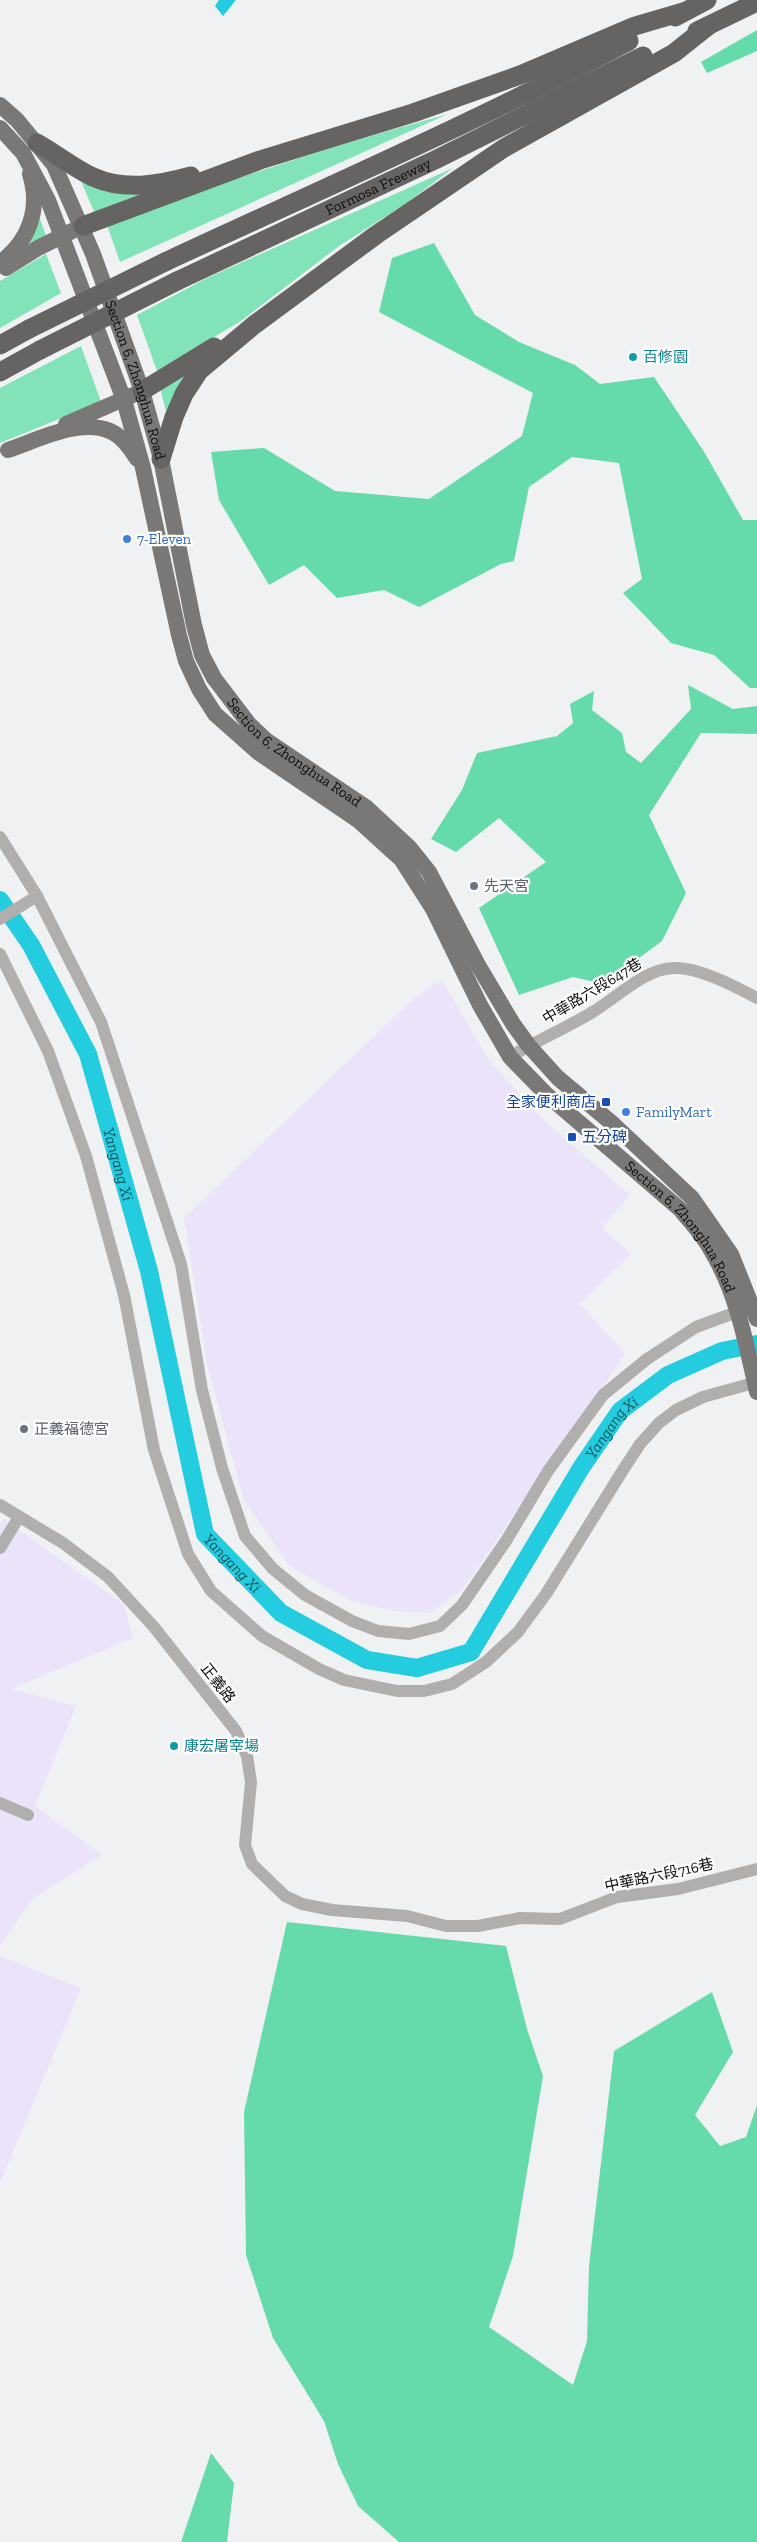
<svg xmlns="http://www.w3.org/2000/svg" width="757" height="2542" font-family="'Zilla Slab','Noto Sans TC',serif">
<style>
.industrial{fill:#ebe3f9}
.green{fill:#82e3b8}
.forest{fill:#65daaa}
.water{fill:#23ccdf}
.lines{fill:none;stroke-linecap:round;stroke-linejoin:round}
.river{stroke:#23ccdf;stroke-width:18}
.minor{stroke:#b0afae;stroke-width:12}
.major{stroke:#797876;stroke-width:16}
.highway{stroke:#666462;stroke-width:19}
.highway-bridge{stroke:#666462;stroke-width:19}
.culture-dot{fill:#0f9aa8;stroke:#fefeff;stroke-width:2}
.shop-dot{fill:#3f7fe0;stroke:#fefeff;stroke-width:2}
.worship-dot{fill:#6b7280;stroke:#fefeff;stroke-width:2}
.transit-dot{fill:#1a4fb4;stroke:#fefeff;stroke-width:2}
.labels{text-anchor:middle;stroke-width:4.5;stroke-linejoin:round;paint-order:stroke}
.street-label{font-size:15px;fill:#0c0d0d;stroke:#fefeff}
.culture-label{font-size:15px;fill:#0d838f;stroke:#fefeff;text-anchor:start}
.shop-label{font-size:15px;fill:#366cbe;stroke:#fefeff;text-anchor:start}
.worship-label{font-size:15px;fill:#5b616d;stroke:#fefeff;text-anchor:start}
.transit-label{font-size:15px;fill:#164399;stroke:#fefeff;text-anchor:end}
.water-label{font-size:16px;font-style:italic;fill:#15555d;stroke:#fefeff}
</style>
<rect width="100%" height="100%" fill="#f0f1f3"/>
<g class="industrial">
<polygon points="442,980 489,1060 538,1115 630,1195 602,1228 631,1254 580,1304 625,1354 463,1589 430,1613 393,1611 351,1601 289,1566 243,1498 207,1364 184,1218 413,999"/>
<polygon points="3,1519 124,1604 133,1638 11,1689 76,1706 35,1806 102,1855 32,1899 0,1946 0,1527"/>
<polygon points="0,1956 81,1988 0,2183"/>
</g>
<g class="green">
<path d="M448 114 120 262 107 225C219 183 332 146 448 114Z"/>
<polygon points="453,168 404,205 339,246 241,321 157,371 137,315 207,278"/>
<polygon points="78,174 137,192 141,195 95,214"/>
<polygon points="40,219 47,238 18,256"/>
<polygon points="46,254 61,293 0,328 0,281"/>
<polygon points="81,346 101,402 0,443 0,388"/>
<polygon points="207,360 168,420 160,387"/>
</g>
<g class="forest">
<polygon points="757,30 757,51 707,73 701,62"/>
<polygon points="434,243 475,315 519,342 575,365 600,384 654,377 703,450 743,520 757,520 757,688 750,688 714,655 671,643 623,593 642,579 619,463 572,457 529,487 514,561 501,564 419,607 384,590 337,598 304,565 269,585 219,500 211,452 264,448 335,491 429,499 522,436 533,393 379,312 392,258"/>
<polygon points="688,685 733,709 757,706 757,734 701,733 649,815 686,893 662,941 604,984 573,977 519,995 479,908 546,862 499,818 456,852 431,839 462,790 477,753 557,736 573,723 570,704 594,691 592,710 622,733 626,752 641,763 691,709"/>
<polygon points="287,1922 506,1946 527,2029 543,2076 513,2256 489,2327 573,2385 587,2341 589,2266 614,2051 712,1992 733,2052 695,2115 720,2146 746,2137 757,2105 757,2542 399,2542 358,2506 338,2464 324,2421 273,2338 246,2255 244,2112"/>
<polygon points="211,2453 234,2483 227,2542 181,2542"/>
</g>
<polygon class="water" points="219,0 236,0 223,16 215,6"/>
<g class="lines">
<path class="river" id="s1" d="M0 900 31 945 88 1054 149 1271 205 1534 281 1613 367 1660 417 1668 471 1652 581 1468 620 1411 668 1375 722 1351 757 1344"/>
<g class="minor">
<polyline points="0,837 37,896 101,1022 181,1264 202,1390 222,1468 245,1536 273,1569 305,1595 352,1621 378,1631 409,1634 440,1626 462,1605 506,1541 548,1471 603,1395 647,1359 696,1327 745,1309"/>
<polyline points="0,919 37,896"/>
<polyline points="0,954 48,1051 86,1156 124,1295 154,1450 188,1554 211,1591 262,1636 319,1669 344,1680 397,1691 424,1691 452,1684 486,1662 518,1632 546,1594 623,1470 640,1444 659,1423 676,1410 703,1397 757,1382"/>
<path d="M510 1057C536 1041 564 1029 591 1013 617 998 643 969 674 968 699 967 736 987 757 998"/>
<polyline points="0,1505 63,1543 108,1577 154,1627 236,1731 247,1756 251,1782 245,1845 252,1864 285,1896 302,1904 332,1910 407,1916 446,1926 478,1926 520,1918 560,1919 617,1897 678,1889 757,1869"/>
<polyline points="0,1548 19,1517"/>
<polyline points="0,1803 28,1815"/>
</g>
<g class="major">
<path id="s2" d="M0 105 17 120 54 165 93 254 142 391 161 459 194 625 202 655 214 678 249 724 267 741 367 808 409 847 429 872 478 965 513 1024 529 1046 558 1078 613 1124 692 1198 731 1254 757 1319"/>
<path id="s3" d="M0 128 23 153 48 200 124 400 143 468 179 635 186 661 199 689 215 714 259 753 359 821 401 859 433 909 480 1005 510 1057 546 1094 681 1210C691 1223 703 1235 711 1250 737 1293 746 1343 757 1392"/>
<path d="M0 263C29 241 41 209 30 174"/>
<polyline points="6,268 38,248 72,231"/>
<polyline points="66,424 133,395"/>
<path d="M8 450C38 440 79 418 110 431 122 436 131 449 137 459"/>
</g>
<g class="highway">
<polyline points="675,17 707,0"/>
<polyline points="697,31 757,2"/>
<path d="M37 143C55 153 75 169 93 177 124 191 159 185 191 176"/>
<polyline points="83,226 260,160 413,113 520,75 635,26 686,11"/>
<path d="M167 261C322 189 478 121 629 41"/>
<path id="s4" d="M177 281 437 159 643 56"/>
<polyline points="0,345 29,329"/>
<polyline points="0,372 40,350"/>
<polyline points="142,391 214,347"/>
<polyline points="161,459 174,417 184,394 199,371 254,325 376,235 504,148 674,53 708,26"/>
</g>
<g class="highway-bridge">
<polyline points="29,329 167,261"/>
<polyline points="40,350 177,281"/>
</g>
</g>
<g class="culture-dot">
<circle cx="633" cy="357" r="5"/>
<circle cx="174" cy="1746" r="5"/>
</g>
<g class="shop-dot">
<circle cx="127" cy="539" r="5"/>
<circle cx="626" cy="1112" r="5"/>
</g>
<g class="worship-dot">
<circle cx="474" cy="886" r="5"/>
<circle cx="24" cy="1429" r="5"/>
</g>
<g class="transit-dot">
<rect x="601" y="1097" width="10" height="10" rx="2.5"/>
<rect x="567" y="1132" width="10" height="10" rx="2.5"/>
</g>
<g class="labels">
<g class="street-label">
<text dy="5" stroke="none"><textPath href="#s4" startOffset="222">Formosa Freeway</textPath></text>
<text dy="5" stroke="none"><textPath href="#s2" startOffset="311">Section 6, Zhonghua Road</textPath></text>
<text dy="5" stroke="none"><textPath href="#s2" startOffset="731">Section 6, Zhonghua Road</textPath></text>
<text transform="translate(592 991) rotate(-31)" y="5">中華路六段647巷</text>
<text dy="5" stroke="none"><textPath href="#s3" startOffset="1335">Section 6, Zhonghua Road</textPath></text>
<text transform="translate(218 1683) rotate(52)" y="5">正義路</text>
<text transform="translate(659 1875) rotate(-12)" y="5">中華路六段716巷</text>
</g>
<g class="culture-label">
<text x="643" y="362">百修園</text>
<text x="184" y="1751">康宏屠宰場</text>
</g>
<g class="shop-label">
<text x="137" y="544">7-Eleven</text>
<text x="636" y="1117">FamilyMart</text>
</g>
<g class="worship-label">
<text x="484" y="891">先天宮</text>
<text x="34" y="1434">正義福德宮</text>
</g>
<g class="transit-label">
<text x="596" y="1107">全家便利商店</text>
<text x="582" y="1142" text-anchor="start">五分碑</text>
</g>
<g class="water-label">
<text dy="6" stroke="none"><textPath href="#s1" startOffset="292">Yangang Xi</textPath></text>
<text dy="6" stroke="none"><textPath href="#s1" startOffset="1252">Yangang Xi</textPath></text>
<text dy="6" stroke="none"><textPath href="#s1" startOffset="712">Yangang Xi</textPath></text>
</g>
</g>
</svg>
